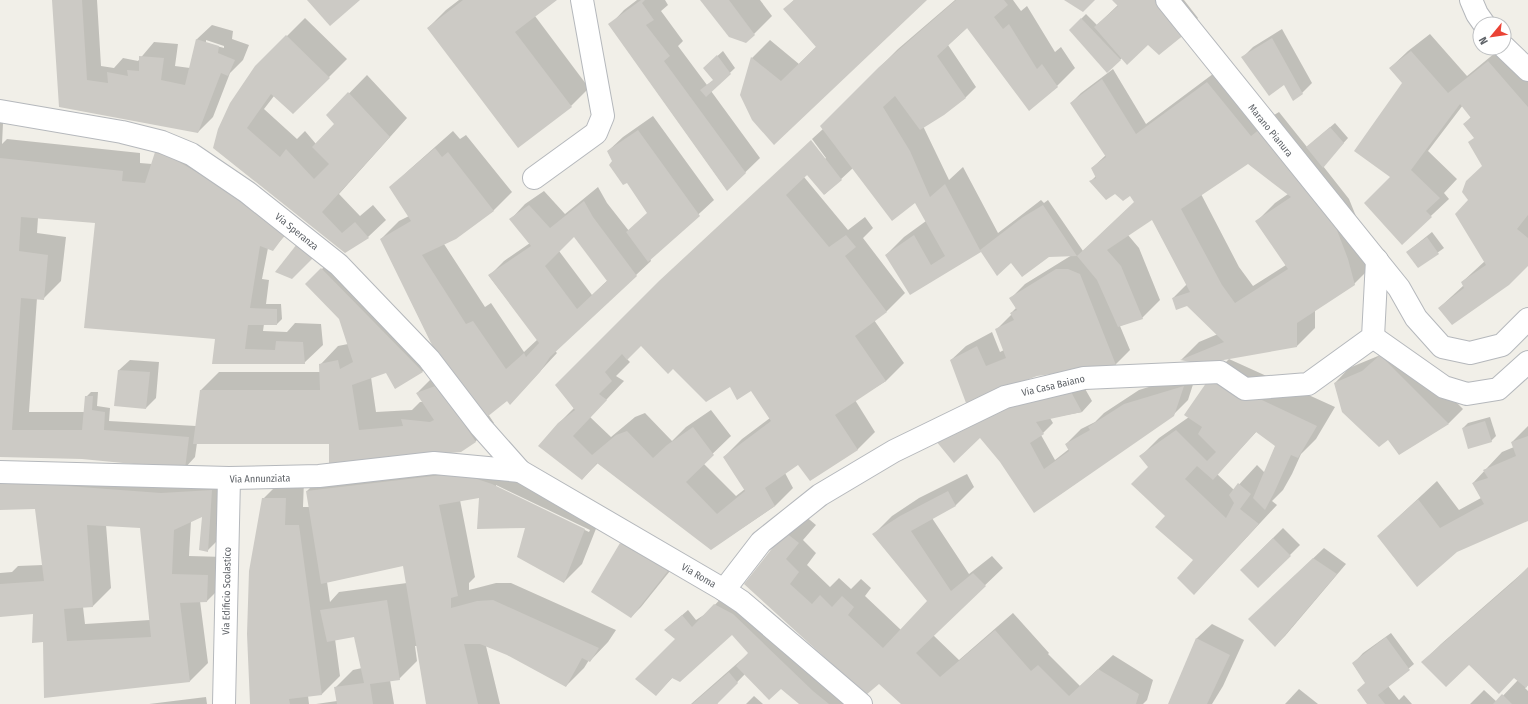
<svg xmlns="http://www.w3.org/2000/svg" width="1528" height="704" font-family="'Fira Sans Condensed',sans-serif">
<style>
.shadow{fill:#0003;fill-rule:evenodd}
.building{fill:#cccac5;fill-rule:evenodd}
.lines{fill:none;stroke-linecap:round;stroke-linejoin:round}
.minor-casing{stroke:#b5b8bc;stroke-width:24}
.minor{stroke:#fff;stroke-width:22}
.labels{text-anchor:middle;stroke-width:3.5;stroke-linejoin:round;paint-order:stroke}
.street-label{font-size:10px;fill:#5f6368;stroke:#fff}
</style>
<rect width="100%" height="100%" fill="#f1efe8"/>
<g class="shadow">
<path d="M53 0H97L101 66 114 68 123 58 138 61 154 42 178 44 175 66 190 68 197 39 212 25 233 31 232 39 249 45 243 60 230 73 213 117 198 132 60 106ZM206 40 224 46V48L206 43Z"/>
<polygon points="459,0 556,0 535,16 589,88 571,106 428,28 446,10"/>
<polygon points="637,0 665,0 668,5 661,11 683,41 678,46 707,85 714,80 704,68 723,51 735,68 711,91 760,158 727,190 610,25 624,10"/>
<polygon points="701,0 760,0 772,16 754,34"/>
<polygon points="794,0 926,0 774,143 741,95 752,58 770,40 799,64 817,46 785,9"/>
<path d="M955 0H1013L1021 11 1027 6 1055 52 1061 47 1075 68 1057 86 968 27 948 45 976 87 966 97 943 114 923 126 949 180 963 167 998 233 1041 200 1044 203 1048 200 1083 251 1135 202 1131 194 1115 192 1091 181 1096 176 1092 168 1106 155 1071 103 1081 93 1113 69 1146 124 1225 65 1269 118 1279 112 1307 147 1335 123 1348 138 1323 166 1349 199 1366 241 1372 266 1354 284 1315 310V328L1297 346 1202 363 1182 359 1199 342 1218 334 1187 305 1173 298 1187 284 1152 219 1128 235 1139 248 1160 300 1142 318 1120 326 1130 350 1115 365 1037 375 951 360 966 346 992 332 1000 352 1004 350 996 330 1012 314 1011 313 1016 308 1011 298 1025 284 1072 255 1048 256 1012 262 981 250 910 293 886 255 904 237 926 221 915 201 853 168 825 194 808 174 804 177 848 230 865 217 873 228 863 238 905 293 887 311 874 320 904 363 886 381 855 400 875 432 857 450 798 464 785 473 793 488 775 506 711 549 598 463 582 479 558 424 574 408 556 385 825 159 826 158 812 139 823 129 821 126 898 49ZM1248 163 1288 194 1275 203 1257 221 1286 265 1253 286 1239 267 1201 194ZM641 345 673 367 730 386 751 389 770 418 742 439 724 457 745 489 736 496 703 463 731 436 711 410 686 427 672 441 645 413 635 417 611 437 590 417 624 381 616 376 630 362 627 359Z"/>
<polygon points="1113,0 1184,0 1198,18 1184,33 1148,44 1122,58 1107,71 1070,30 1086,14 1097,25 1118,5"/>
<polygon points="305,18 347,59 329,77 274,96 264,109 297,139 305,131 316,144 335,124 328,115 367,75 407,118 339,194 360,216 373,205 386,220 368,237 345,252 214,148 256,67"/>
<polygon points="1282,29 1312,83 1302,93 1285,84 1243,57 1253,47"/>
<polygon points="1430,34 1467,76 1501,48 1528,69 1528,265 1439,308 1464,285 1462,282 1485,261 1469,200 1483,166 1475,137 1464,124 1471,117 1463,105 1428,151 1457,179 1444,193 1449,199 1402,243 1392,177 1404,83 1390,68 1408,51"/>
<path d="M0 103H4L2 144 7 139 140 153V163L152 164 167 140 289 231 273 249 268 248 262 279 269 280 266 304H281L282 319 277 324H264L263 331 287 332 295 323 321 324 323 345 304 363H214L216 338 96 222 38 218 37 233 66 237 61 281 43 299 37 298 29 412H85L86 397 91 392H98L97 406 110 408 109 421 196 426 201 390 219 372H320V365L338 346 348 344 340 318 307 284 340 251 433 346 381 239 399 221 409 216 391 188 409 170 453 131 460 139 466 135 512 192 494 210 456 238 444 244 485 307 491 303 524 352 538 339 489 276 504 261 530 243 511 219 525 204 544 191 565 214 598 187 607 203 629 231 648 213 608 151 623 137 653 116 714 200 650 259 651 261 636 275 555 351 557 353 510 404 508 400 488 414 494 423 476 441 460 451 330 443H197L195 457 185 468 82 458 0 456ZM574 236 608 280 592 295 559 251ZM440 353 452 369 435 375 417 393 423 402H420L412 410 376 412 371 377 386 371 395 388 423 371Z"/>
<polygon points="1432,232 1444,248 1418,267 1407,252"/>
<polygon points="1395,341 1463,409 1449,423 1399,454 1388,438 1335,383 1349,368 1378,356"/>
<path d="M1229 359 1335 407 1316 439 1301 454 1292 474 1283 490 1272 501 1277 505 1194 594V560L1167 516 1150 467 1141 456 1159 438 1189 417 1211 377ZM1257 431 1276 445 1265 473 1257 465 1234 490 1217 474Z"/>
<polygon points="130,360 159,362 156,398 146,408 116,405 119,370"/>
<polygon points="1197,372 1188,400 1173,415 1059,495 1001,461 980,436 938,441 1080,380 1092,401 1082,412 1050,418 1053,423 1041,435 1055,460 1069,449 1066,444 1081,429 1095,422 1104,413 1139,390"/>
<polygon points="1490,417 1496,436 1491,441 1463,428 1468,423"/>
<polygon points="1528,426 1528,520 1378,536 1437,481 1459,510 1481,498 1473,483 1502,452 1514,447 1512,442"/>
<path d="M477 456 510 466 603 511 582 564 564 582 526 527 480 497 460 500 475 577 469 583V590L496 583H511L616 630 608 642 590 661 589 660 584 668 566 686 508 654 486 646 500 704H427L417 646H415L417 661 399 679 390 680 394 704H316L337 701 335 688 353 670 362 668 355 636 335 639 340 676 322 694 308 696 309 704H251L263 499 281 481 304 480 303 507H310L307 491 325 473ZM496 485 590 530 589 532 496 487ZM404 565 407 583 339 592 330 602 327 582Z"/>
<path d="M0 462 229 473 226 532 208 550 203 516 191 521 189 556 225 557V583L207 601H200L208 663 190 681 44 641 34 613 0 616V573L12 572 18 566 43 565 36 508 0 509ZM106 525 141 527 150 620 85 624 83 607 93 606 111 588Z"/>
<polygon points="967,474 974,487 956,505 932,518 969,574 992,556 1003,568 933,635 959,660 1013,613 1049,653 1048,654 1080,686 1113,655 1153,680 1147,700 1143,704 902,704 879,682 745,584 804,515 816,525 803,540 816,553 807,565 830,587 839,578 851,589 861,579 871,588 865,596 901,630 928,601 874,534 892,516 919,498"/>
<polygon points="1283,528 1300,545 1258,587 1241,570"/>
<polygon points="631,533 678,561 641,607 631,617 621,544"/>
<polygon points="1324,548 1346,564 1285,636 1275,646 1260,609"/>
<polygon points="1528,568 1528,685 1525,688 1528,691 1528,704 1470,704 1484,690 1497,702 1518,680 1514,677 1469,663 1423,662 1441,644"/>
<polygon points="733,586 870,704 801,704 781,687 745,674 717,703 718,704 691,704 749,653 732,634 673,677 656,695 676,639 665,630 688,610 696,620 707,613"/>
<polygon points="1212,624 1244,640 1223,686 1212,704 1170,704 1197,638"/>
<polygon points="1391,633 1414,664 1388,686 1399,700 1404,695 1412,704 1368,704 1366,682 1353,664 1363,653"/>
<polygon points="1299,689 1318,704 1285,704"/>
<polygon points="754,696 763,704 746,704"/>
<polygon points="206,697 207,704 149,704"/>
</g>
<g class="building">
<polygon points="52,0 82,0 87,80 108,83 107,72 128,76 127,70 139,71 139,56 164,58 161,80 185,85 196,39 219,46 218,53 235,60 228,76 221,73 198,133 59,107"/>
<polygon points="307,0 360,0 330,26"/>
<polygon points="463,0 557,0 515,32 572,107 518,148 427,28"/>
<polygon points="641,0 645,0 642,3 654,20 646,25 670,56 664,61 746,173 727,191 608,24"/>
<polygon points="700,0 729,0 755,35 746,43 729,37"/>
<polygon points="794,0 927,0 774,145 752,120 740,95 751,57 781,81 816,47 783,9"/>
<polygon points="956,0 1004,0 1008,5 994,17 1003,29 1009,24 1037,69 1042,64 1058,87 1029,111 967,28 937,56 966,98 944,115 920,130 895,96 883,107 910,151 930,197 945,184 980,250 1023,217 1043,205 1077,256 1049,257 1022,277 1011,263 997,276 981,252 910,295 885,255 914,235 931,265 945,256 915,203 892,221 820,126 879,67"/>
<polygon points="1064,0 1095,0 1083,12"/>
<polygon points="1112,0 1158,0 1185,34 1159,55 1148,45 1127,65 1094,27 1118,6"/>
<polygon points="1081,18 1121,60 1107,73 1069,30"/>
<polygon points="286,35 330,78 293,114 271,94 247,128 280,157 286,149 314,179 329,164 312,147 334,124 326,115 348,92 390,137 322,212 342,233 355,222 369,238 345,253 213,148 218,129 230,103 255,66"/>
<polygon points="1272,38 1303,94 1293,101 1284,85 1269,96 1241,57"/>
<polygon points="1411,51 1448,93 1488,61 1528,107 1528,215 1517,229 1528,238 1528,266 1509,285 1452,325 1438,308 1464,288 1461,282 1486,265 1455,214 1468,200 1462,192 1466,181 1482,166 1468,142 1474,138 1463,124 1471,118 1460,104 1411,170 1440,198 1426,211 1432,217 1402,245 1364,203 1390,177 1354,151 1402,83 1389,68"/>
<polygon points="717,55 731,74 706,97 700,90 713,80 703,68"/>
<path d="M1102 79 1136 134 1207 82 1251 136 1260 129 1332 217 1348 259 1355 285 1297 323V347L1201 364 1180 360 1224 342 1187 306 1176 310 1172 298 1190 292 1152 220 1107 250 1121 266 1143 319 1118 327 1097 280 1077 256 1134 202 1130 196 1123 201 1115 194 1106 200 1089 181 1096 178 1091 168 1106 157 1070 103ZM1248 164 1291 197 1255 221 1288 269 1235 303 1222 285 1181 209Z"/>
<polygon points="1330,127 1344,143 1323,168 1306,147"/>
<polygon points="638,130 700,216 648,262 626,232 647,213 627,183 623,185 609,165 612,161 607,151"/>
<path d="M811 140 842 180 824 195 807 175 786 195 829 247 846 235 856 247 845 256 887 312 855 336 886 381 835 415 858 450 810 481 798 465 765 488 775 506 711 550 597 463 582 480 538 446 558 423 575 410 555 385 659 281ZM641 346 668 374 673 369 706 402 730 387 737 400 751 391 771 421 723 457 745 491 717 514 686 482 714 455 693 427 667 445 653 458 627 431 616 435 592 455 573 436 607 400 599 394 612 381 605 372 622 354 627 360Z"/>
<path d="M435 148 442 157 448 152 494 211 456 239 422 255 466 324 473 321 506 369 524 353 526 357 539 343 488 275 531 246 509 219 529 205 550 228 584 201 593 217 637 276 550 357 540 372 510 405 507 401 487 417 431 343 380 239 411 221 389 187ZM574 237 607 281 577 309 545 266Z"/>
<polygon points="156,149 241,197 265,217 284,236 273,251 260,246 250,308 277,309 277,325 248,325 245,349 275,350 276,341 303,342 305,364 212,364 215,339 84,328 95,223 21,217 19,251 48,255 44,300 21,298 12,430 82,430 85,396 93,396 92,410 105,412 104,430 189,437 185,469 82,459 0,457 0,158 123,171 122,181 145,183"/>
<polygon points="1427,237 1439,254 1418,268 1406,252"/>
<polygon points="297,244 313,258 292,279 275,272"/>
<polygon points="321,268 423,372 395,389 386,373 352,385 359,430 403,426 401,419 430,422 434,420 416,393 438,385 476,442 461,452 329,464 329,444 193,444 200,390 320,390 319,364 338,360 340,369 353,362 339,319 305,284"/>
<polygon points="1056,269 1068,269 1080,274 1116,365 1037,376 966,403 950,360 977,346 986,366 1006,358 995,329 1014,320 1010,313 1017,310 1009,298"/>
<polygon points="1380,355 1449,424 1399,455 1388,440 1379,447 1342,412 1334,383 1362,371"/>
<polygon points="118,370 150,372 146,409 114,406"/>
<polygon points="1211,376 1317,426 1298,458 1291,455 1274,493 1265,510 1253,498 1275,446 1256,432 1213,480 1197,466 1185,479 1226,518 1234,503 1229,495 1238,483 1251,494 1240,509 1259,524 1194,595 1177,578 1193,560 1155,527 1165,516 1131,484 1148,467 1139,456 1176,430 1207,461 1216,452 1198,434 1202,427 1184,415"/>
<polygon points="1184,386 1174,416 1034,513 1000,462 980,438 954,463 936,441 1021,401 1070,390 1082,412 1036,422 1044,434 1030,443 1044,469 1069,451 1065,444 1090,430 1088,427 1124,404"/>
<polygon points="1485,421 1492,442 1468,449 1462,428"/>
<polygon points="1528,436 1528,521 1457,552 1417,587 1377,536 1418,499 1440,528 1484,504 1472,483 1488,478 1483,470 1516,456 1511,442"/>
<polygon points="459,473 492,484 585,529 564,583 517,557 525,528 477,529 479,498 439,505 458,596 451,598 451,608 477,601 493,600 599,648 590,662 582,658 566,687 507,655 480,644 464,644 478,704 426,704 403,566 321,584 306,491"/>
<path d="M0 481 161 493 212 490 208 552 199 550 202 517 174 530 172 574 208 575 207 602 180 603 190 682 44 698 43 642 32 643 33 614 0 617V584L44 581 35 509 0 510ZM87 525 140 528 151 637 67 641 64 609 93 607Z"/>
<polygon points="948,491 956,506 911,531 951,591 973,573 986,586 916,653 940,677 995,630 1031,671 1038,665 1069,696 1098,669 1139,694 1136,704 901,704 879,684 866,695 744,584 785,532 799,543 786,559 799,572 790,584 812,604 820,595 832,607 842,596 854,607 848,615 883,648 927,601 872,534 900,516"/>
<polygon points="262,498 286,498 285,525 299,525 322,695 289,699 290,704 250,704 247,634 249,571"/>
<polygon points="1273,538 1291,556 1258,588 1240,570"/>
<polygon points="620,543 668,571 631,618 591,592"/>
<polygon points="1313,558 1337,574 1275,647 1248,619"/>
<polygon points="1528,567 1528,685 1526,688 1514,678 1499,694 1469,665 1446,687 1421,662 1512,583"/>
<polygon points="387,600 400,680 370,684 373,704 337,704 334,687 364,683 354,637 327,642 320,610"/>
<polygon points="714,604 733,614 813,691 829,704 799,704 781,689 769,700 736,666 748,653 732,635 680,682 672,678 656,696 635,679 675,639 664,630 682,615 692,627"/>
<polygon points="1386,637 1410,670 1378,695 1385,704 1367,704 1357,690 1365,683 1352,663"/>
<polygon points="1196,638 1230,655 1207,704 1168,704"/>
<polygon points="729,672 738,683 717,704 692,704"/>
<polygon points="1502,694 1512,704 1493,704"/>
</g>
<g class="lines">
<defs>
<g id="minor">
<polyline points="1167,0 1399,288 1416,318 1442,347 1470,353 1502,345 1528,319"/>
<polyline points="1471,0 1477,14 1484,24"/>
<polyline points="1504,47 1528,70"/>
<polyline points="0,111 122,132 162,142 191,154 247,192 339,265 429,359 481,427 520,471 724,590 742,602 861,704"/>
<polyline points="534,178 596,133 603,116 582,0"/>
<polyline points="1373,337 1444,387 1467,394 1498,389 1528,362"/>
<polyline points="0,472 229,478 319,476 434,463 520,471"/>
<polyline points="724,590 761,542 820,495 894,451 1005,397 1084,378 1220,372 1245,389 1308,384 1373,337 1377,260"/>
<polyline points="224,704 229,478"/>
</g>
</defs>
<use href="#minor" class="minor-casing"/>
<use href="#minor" class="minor"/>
</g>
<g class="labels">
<g class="street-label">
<text transform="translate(1271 130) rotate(51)" y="4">Marano Pianura</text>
<text transform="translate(297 231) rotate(39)" y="4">Via Speranza</text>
<text transform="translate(1053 385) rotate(-13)" y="4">Via Casa Baiano</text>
<text transform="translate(260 478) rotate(-1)" y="4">Via Annunziata</text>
<text transform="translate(699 575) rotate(30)" y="4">Via Roma</text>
<text transform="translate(226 591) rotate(-89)" y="4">Via Edificio Scolastico</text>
</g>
</g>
<g transform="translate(1492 36) rotate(241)"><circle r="19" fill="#ffffff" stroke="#bfc1c3"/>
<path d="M0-3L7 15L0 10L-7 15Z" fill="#ea4335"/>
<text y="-6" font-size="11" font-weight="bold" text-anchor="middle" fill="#5f6368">N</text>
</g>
</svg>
